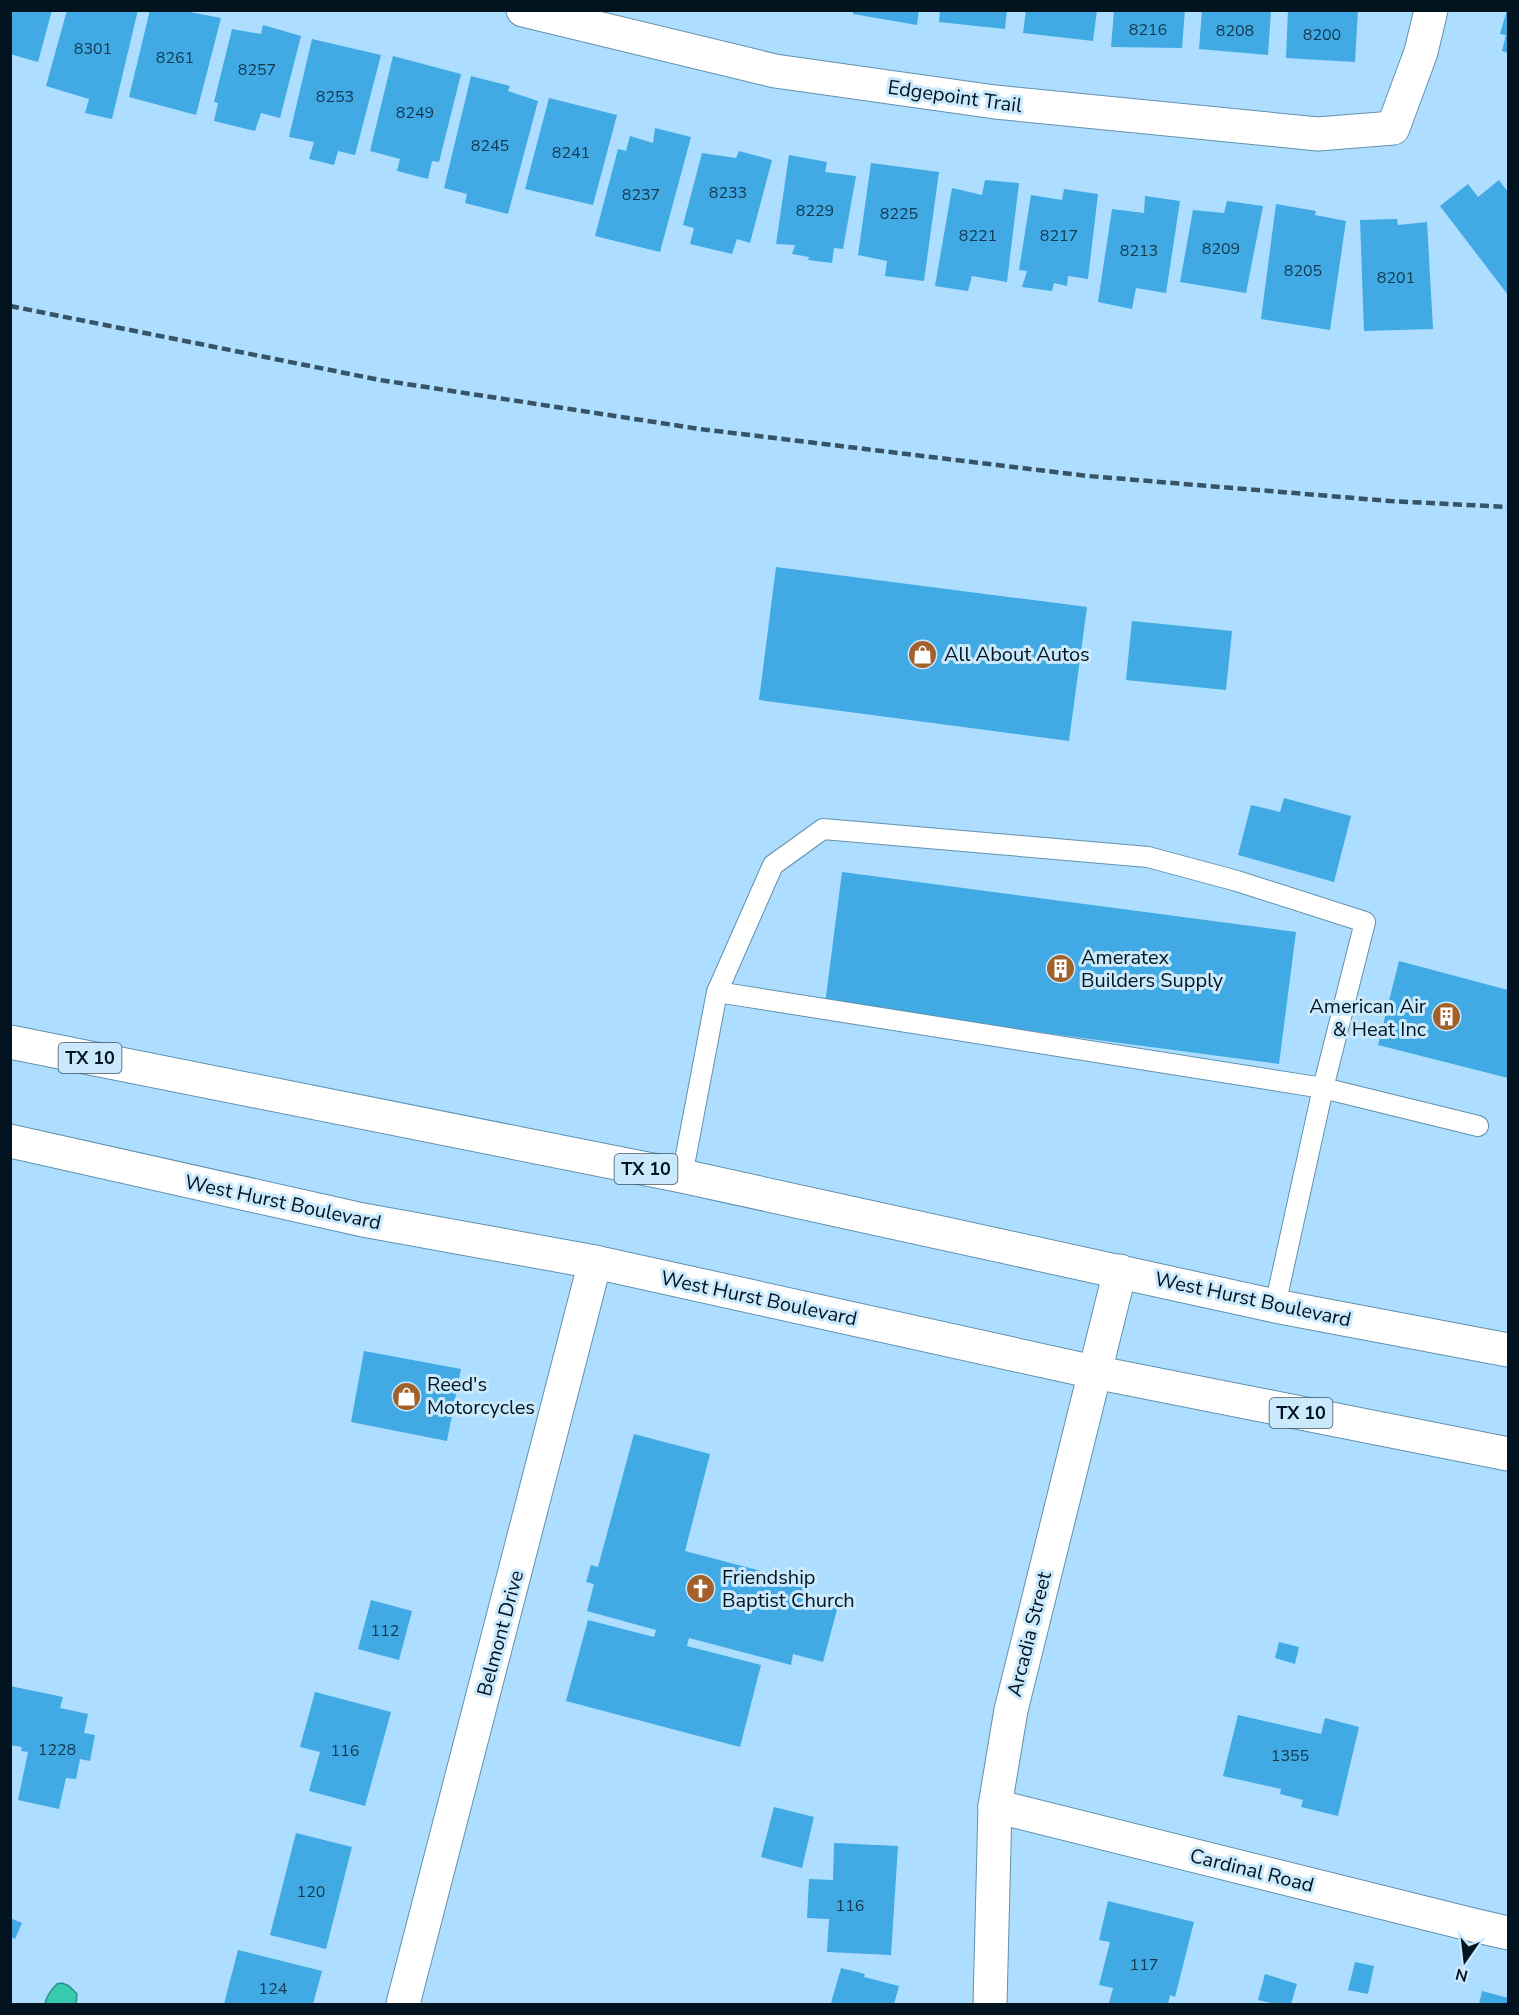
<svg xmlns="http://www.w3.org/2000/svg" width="1519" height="2015" font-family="'Nunito Sans',sans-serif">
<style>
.water{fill:#37caaf;stroke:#279384;stroke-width:1.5}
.building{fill:#41a9e3}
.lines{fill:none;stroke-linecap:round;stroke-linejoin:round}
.service-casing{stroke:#6291af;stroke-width:22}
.minor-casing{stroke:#6291af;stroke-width:35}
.tertiary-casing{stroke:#6291af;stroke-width:35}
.primary-casing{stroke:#6291af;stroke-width:35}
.service{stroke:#fff;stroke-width:20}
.minor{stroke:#fff;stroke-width:33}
.tertiary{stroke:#fff;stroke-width:33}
.primary{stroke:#fff;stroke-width:33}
.rail{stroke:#385365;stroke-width:4.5;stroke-dasharray:9 4.5;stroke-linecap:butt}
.labels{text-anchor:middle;stroke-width:6;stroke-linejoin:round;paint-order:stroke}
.number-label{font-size:16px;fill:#123950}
.shield{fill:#cbe9fc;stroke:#3e5461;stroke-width:1.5}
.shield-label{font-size:18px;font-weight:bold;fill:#02141f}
.street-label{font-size:20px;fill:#02141f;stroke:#cbe9fc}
.poi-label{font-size:20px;fill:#02141f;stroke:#cbe9fc;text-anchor:start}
</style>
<rect width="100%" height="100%" fill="#addeff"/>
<path class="water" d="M62 1983 69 1986 77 1994 76 2004H45C46 1997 52 1989 57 1984Z"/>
<g class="building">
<polygon points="10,10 52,10 38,62 10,54"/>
<polygon points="67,10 138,10 112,119 85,113 89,99 46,86"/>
<polygon points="150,10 190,10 190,12 221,18 196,115 129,97"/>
<polygon points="853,10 919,10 917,25 853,14"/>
<polygon points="940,10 1007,10 1005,29 939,22"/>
<polygon points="1026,10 1097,10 1093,41 1023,33"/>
<polygon points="1114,10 1185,10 1182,48 1111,47"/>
<polygon points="1202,10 1271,10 1268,55 1199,49"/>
<polygon points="1288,10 1358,10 1355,62 1286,58"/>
<polygon points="1507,10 1508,10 1508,53 1502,51 1506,35 1500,34"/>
<polygon points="263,25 301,36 280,118 261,113 255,131 214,121 218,103 214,102 232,29 261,34"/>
<polygon points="312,39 381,55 355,155 338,151 334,165 309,159 314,142 289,137"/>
<polygon points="393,56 461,74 439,162 432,161 428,179 397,171 400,159 370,151"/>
<polygon points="471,76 510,86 508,91 538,101 508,214 465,203 467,194 444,188"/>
<polygon points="549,98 617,115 593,205 525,189"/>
<polygon points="655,128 691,137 660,252 595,236 618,149 626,151 630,136 653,143"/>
<polygon points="739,151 772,160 750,243 737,239 732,254 690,244 694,228 683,225 702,153 736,158"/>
<polygon points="789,155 827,162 825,172 856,176 843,249 834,248 832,263 808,260 809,257 792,254 795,245 776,244"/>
<polygon points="871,163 939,172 924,281 885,276 887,261 858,255"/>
<polygon points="985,180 1019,183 1007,282 972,276 968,291 935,286 952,188 982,195"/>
<polygon points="1499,180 1508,192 1508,295 1440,206 1468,184 1478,197"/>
<polygon points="1064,189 1098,194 1088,279 1068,276 1067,286 1054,283 1052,291 1022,287 1027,271 1019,270 1031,195 1062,200"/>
<polygon points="1145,196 1180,201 1166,293 1136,288 1132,309 1098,302 1112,209 1144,213"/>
<polygon points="1227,201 1263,206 1246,293 1180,282 1193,210 1224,213"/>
<polygon points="1276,204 1316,211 1315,215 1346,221 1330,330 1261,319"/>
<polygon points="1397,219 1398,225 1427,222 1433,329 1364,331 1360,220"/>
<polygon points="776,567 1087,607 1069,741 759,700"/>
<polygon points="1132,621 1232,631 1226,690 1126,680"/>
<polygon points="1284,798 1351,816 1334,882 1238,855 1251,805 1280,812"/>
<polygon points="842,872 1296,932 1279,1064 825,1004"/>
<polygon points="1399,961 1508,990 1508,1078 1378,1045"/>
<polygon points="364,1351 461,1369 447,1441 351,1422"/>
<polygon points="634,1434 710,1454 685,1551 811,1584 809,1594 839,1602 823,1662 793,1654 791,1665 689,1638 687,1646 761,1665 740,1747 566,1701 588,1620 654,1637 656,1630 587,1611 594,1584 586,1582 591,1565 598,1567"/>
<polygon points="371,1600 412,1611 399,1660 358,1649"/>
<polygon points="1279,1642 1299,1647 1295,1664 1275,1658"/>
<polygon points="10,1686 63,1697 60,1708 88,1714 84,1733 95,1735 90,1761 80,1759 76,1779 66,1778 59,1809 18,1800 28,1752 21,1751 22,1747 10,1745"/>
<polygon points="315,1692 391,1712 365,1806 309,1791 320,1752 300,1747"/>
<polygon points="1238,1715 1321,1734 1325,1718 1359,1727 1338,1816 1301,1807 1303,1800 1280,1794 1281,1789 1223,1776"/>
<polygon points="774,1807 814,1817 802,1868 761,1857"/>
<polygon points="296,1833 352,1847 326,1949 270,1935"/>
<polygon points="834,1843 898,1846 891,1955 827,1952 829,1919 807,1918 809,1879 833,1880"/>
<polygon points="1108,1901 1194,1922 1175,1997 1170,1995 1168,2004 1116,2004 1109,2003 1113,1988 1099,1985 1110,1942 1099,1940"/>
<polygon points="10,1918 22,1923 15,1939 10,1937"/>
<polygon points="238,1950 322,1971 313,2004 224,2004"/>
<polygon points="1355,1962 1374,1966 1368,1994 1348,1990"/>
<polygon points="841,1968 865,1974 864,1977 899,1986 894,2004 831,2003"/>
<polygon points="1265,1974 1297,1984 1291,2004 1275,2004 1258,2000"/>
<polygon points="1482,1991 1508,1998 1508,2004 1479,2004"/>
</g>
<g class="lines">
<defs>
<g id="service">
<polyline points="717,992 1323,1088 1478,1126"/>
<polyline points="682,1176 717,992 773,865 823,829 1148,857 1237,881 1365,922 1323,1088 1275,1306"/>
</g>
<g id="minor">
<polyline points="523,10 775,71 995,102 1318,134 1393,128 1421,52 1431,10"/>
<polyline points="995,1806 1473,1925 1508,1933"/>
<polyline points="403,2004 595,1262"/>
</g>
<polyline id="tertiary" points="990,2004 995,1806 1011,1710 1120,1271"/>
<g id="primary">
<polyline points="10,1042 682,1176 1275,1306 1508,1350"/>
<polyline points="10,1141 363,1220 595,1262 1094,1372 1508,1454"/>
</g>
</defs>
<use href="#service" class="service-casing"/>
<use href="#minor" class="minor-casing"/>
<use href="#tertiary" class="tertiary-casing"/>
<use href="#primary" class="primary-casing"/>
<use href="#service" class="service"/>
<use href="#minor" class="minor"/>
<use href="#tertiary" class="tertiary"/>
<use href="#primary" class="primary"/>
<polyline class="rail" points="10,306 380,380 700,429 1088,476 1390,501 1508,507"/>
</g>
<defs>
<symbol id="shop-disc" viewBox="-11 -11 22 22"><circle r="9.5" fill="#a2612b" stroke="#cbe9fc"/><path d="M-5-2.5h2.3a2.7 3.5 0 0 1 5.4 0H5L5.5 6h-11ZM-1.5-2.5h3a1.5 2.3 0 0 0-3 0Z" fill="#fff"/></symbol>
<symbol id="building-disc" viewBox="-11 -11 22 22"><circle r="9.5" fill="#a2612b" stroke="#cbe9fc"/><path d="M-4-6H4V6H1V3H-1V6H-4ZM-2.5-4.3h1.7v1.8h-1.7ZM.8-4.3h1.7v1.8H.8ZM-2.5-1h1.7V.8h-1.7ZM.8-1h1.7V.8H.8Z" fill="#fff"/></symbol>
<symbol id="church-disc" viewBox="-11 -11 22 22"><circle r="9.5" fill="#a2612b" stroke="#cbe9fc"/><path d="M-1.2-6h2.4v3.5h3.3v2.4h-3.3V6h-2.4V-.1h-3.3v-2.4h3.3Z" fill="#fff"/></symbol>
</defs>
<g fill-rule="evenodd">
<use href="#shop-disc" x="906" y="638" width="33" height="33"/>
<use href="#building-disc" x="1044" y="952" width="33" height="33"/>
<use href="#building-disc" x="1430" y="1000" width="33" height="33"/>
<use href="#shop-disc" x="390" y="1380" width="33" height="33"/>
<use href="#church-disc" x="684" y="1572" width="33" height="33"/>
</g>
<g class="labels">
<g class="number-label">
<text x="1148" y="35">8216</text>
<text x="1235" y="36">8208</text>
<text x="1322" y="40">8200</text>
<text x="93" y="54">8301</text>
<text x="175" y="63">8261</text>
<text x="257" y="75">8257</text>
<text x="335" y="102">8253</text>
<text x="415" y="118">8249</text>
<text x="490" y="151">8245</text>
<text x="571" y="158">8241</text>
<text x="728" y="198">8233</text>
<text x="641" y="200">8237</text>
<text x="815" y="216">8229</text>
<text x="899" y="219">8225</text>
<text x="978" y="241">8221</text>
<text x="1059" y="241">8217</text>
<text x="1221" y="254">8209</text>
<text x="1139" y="256">8213</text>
<text x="1303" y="276">8205</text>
<text x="1396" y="283">8201</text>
<text x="385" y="1636">112</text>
<text x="57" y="1755">1228</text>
<text x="345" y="1756">116</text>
<text x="1290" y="1761">1355</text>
<text x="311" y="1897">120</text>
<text x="850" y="1911">116</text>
<text x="1144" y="1970">117</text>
<text x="273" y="1994">124</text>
</g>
<g class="shield">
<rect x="58.5" y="1043" width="63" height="30" rx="4.5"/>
<rect x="614.5" y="1154" width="63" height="30" rx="4.5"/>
<rect x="1269.5" y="1398" width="63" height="30" rx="4.5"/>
</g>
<g class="shield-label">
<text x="90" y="1064">TX 10</text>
<text x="646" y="1175">TX 10</text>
<text x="1301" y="1419">TX 10</text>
</g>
<g class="street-label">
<text transform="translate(955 96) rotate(8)" y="7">Edgepoint Trail</text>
<text transform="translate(283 1202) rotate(12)" y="7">West Hurst Boulevard</text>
<text transform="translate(759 1298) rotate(12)" y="7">West Hurst Boulevard</text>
<text transform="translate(1253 1299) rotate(12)" y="7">West Hurst Boulevard</text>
<text transform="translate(500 1633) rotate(-75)" y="7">Belmont Drive</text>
<text transform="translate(1029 1634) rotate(-76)" y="7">Arcadia Street</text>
<text transform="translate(1252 1870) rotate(14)" y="7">Cardinal Road</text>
</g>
<g class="poi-label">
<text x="944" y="661">All About Autos</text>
<text x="1081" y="964">Ameratex<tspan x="1081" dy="23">Builders Supply</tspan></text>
<text x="1426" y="1013" text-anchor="end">American Air<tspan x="1426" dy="23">&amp; Heat Inc</tspan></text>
<text x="427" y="1391">Reed's<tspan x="427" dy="23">Motorcycles</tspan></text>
<text x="722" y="1584">Friendship<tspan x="722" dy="23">Baptist Church</tspan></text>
</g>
</g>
<rect width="1519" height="2015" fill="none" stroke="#02141f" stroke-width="24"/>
<g transform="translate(1465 1961) rotate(194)" stroke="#cbe9fc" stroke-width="4.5" paint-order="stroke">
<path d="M0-4.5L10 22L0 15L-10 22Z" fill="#02141f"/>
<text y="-9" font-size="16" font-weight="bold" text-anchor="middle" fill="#02141f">N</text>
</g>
</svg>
